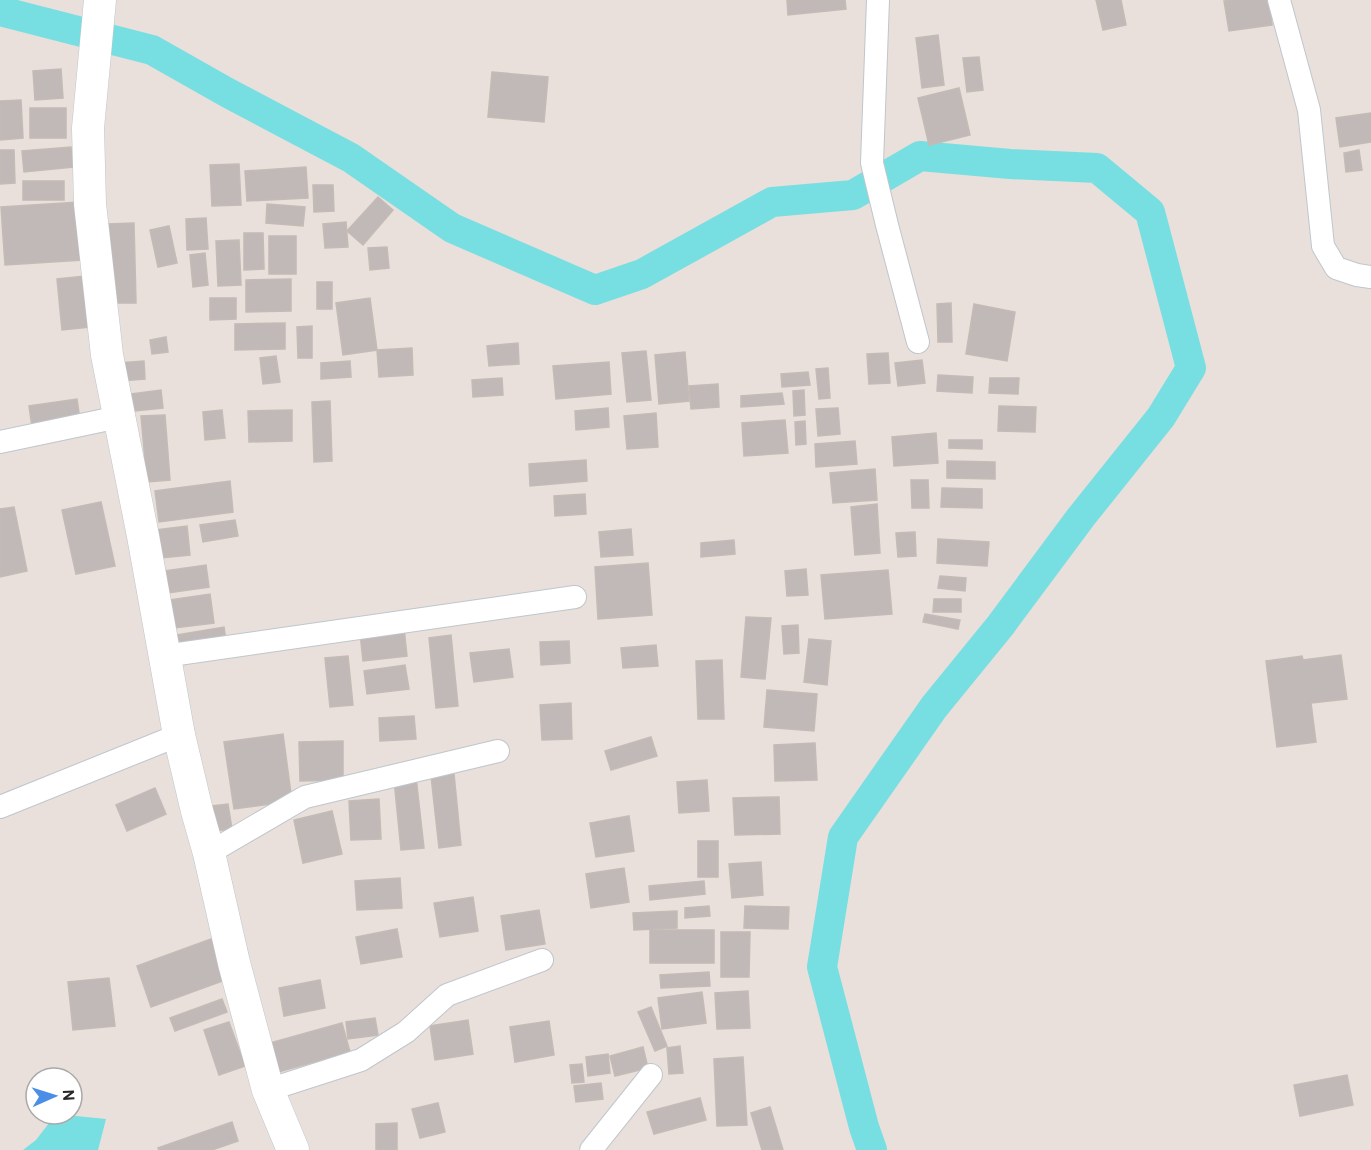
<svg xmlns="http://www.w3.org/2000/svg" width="1371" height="1150" font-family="Overpass,sans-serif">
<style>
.water{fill:#77dfe1}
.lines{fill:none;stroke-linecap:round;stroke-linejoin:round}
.canal{stroke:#77dfe1;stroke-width:30}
.building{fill:#c1b9b7;stroke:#c4bbb5;stroke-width:1.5}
.street-casing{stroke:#bfc6cd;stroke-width:24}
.secondary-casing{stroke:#bfc6cd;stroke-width:33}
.street{stroke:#fff;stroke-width:22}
.secondary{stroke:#fff;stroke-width:32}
</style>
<rect width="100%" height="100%" fill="#e9dfdb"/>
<polygon class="water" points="56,1114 106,1119 98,1150 23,1150 36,1140"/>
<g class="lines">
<polyline class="canal" points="0,11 152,50 228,93 351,158 452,228 595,290 642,274 772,202 853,195 920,156 1010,164 1097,168 1150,212 1191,368 1161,417 1081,517 1000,626 934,707 843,837 822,967 864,1127 872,1150"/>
</g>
<g class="building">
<polygon points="787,0 845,0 846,9 788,15"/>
<polygon points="1096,0 1121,0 1126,25 1103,30"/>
<polygon points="1232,0 1269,0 1272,25 1229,31 1224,1"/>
<polygon points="938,35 944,85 922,88 916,38"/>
<polygon points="979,57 983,90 967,92 963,58"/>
<polygon points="61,69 63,98 35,100 33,71"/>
<polygon points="492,72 548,77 544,122 488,117"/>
<polygon points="959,88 970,135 929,145 918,98"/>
<polygon points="21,100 23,138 0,140 0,101"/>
<rect x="30" y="108" width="36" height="30"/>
<polygon points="1371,113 1371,142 1340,147 1336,118"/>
<polygon points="71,147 73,167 24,172 22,151"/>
<polygon points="0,150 14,150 15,183 0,184"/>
<polygon points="1359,150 1362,170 1346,172 1344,153"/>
<polygon points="239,164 241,205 212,206 210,165"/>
<polygon points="306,167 308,198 247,201 245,171"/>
<rect x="23" y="181" width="41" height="19"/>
<polygon points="313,185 333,185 334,211 314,212"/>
<polygon points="378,197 393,210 363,245 347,231"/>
<polygon points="79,202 83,260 5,265 1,207"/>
<polygon points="267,204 305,207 303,226 266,223"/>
<polygon points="206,218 208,249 187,250 186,219"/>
<polygon points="346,222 348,247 325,248 323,224"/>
<polygon points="134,223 136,303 110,303 108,224"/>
<polygon points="169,226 177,263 158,267 150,230"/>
<polygon points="244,233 263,233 264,269 244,270"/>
<rect x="269" y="236" width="27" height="38"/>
<polygon points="239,240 241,285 218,286 216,241"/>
<polygon points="387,247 389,268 370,270 368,248"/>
<polygon points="205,253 208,285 193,287 190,255"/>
<polygon points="85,276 90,327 62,330 57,279"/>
<polygon points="291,279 291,311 246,312 246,280"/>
<rect x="317" y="282" width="15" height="27"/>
<polygon points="210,298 236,298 236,319 210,320"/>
<polygon points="370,298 377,350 343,355 336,303"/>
<polygon points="951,303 952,342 938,342 937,304"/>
<polygon points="974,304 1015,312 1007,361 966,354"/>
<polygon points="285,323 285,349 235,350 235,324"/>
<polygon points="312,326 312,358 298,358 297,327"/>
<polygon points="166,337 168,352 152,354 150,340"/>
<polygon points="518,343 519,364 489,366 487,346"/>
<polygon points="412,348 413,375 379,377 377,350"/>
<polygon points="646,351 651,400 627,402 622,353"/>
<polygon points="685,352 689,401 659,404 655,355"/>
<polygon points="888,353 890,383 869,384 867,354"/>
<polygon points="276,356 280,382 263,384 260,358"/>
<polygon points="922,360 925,383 898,386 895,363"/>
<polygon points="144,361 145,379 120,381 118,363"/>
<polygon points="350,361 351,377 321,379 321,363"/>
<polygon points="609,362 611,394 556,399 553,366"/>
<polygon points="828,368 830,398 819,399 816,369"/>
<polygon points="808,372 810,385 782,387 781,374"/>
<polygon points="938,375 973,377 972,393 937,391"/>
<polygon points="502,378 503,395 473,397 472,380"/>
<polygon points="990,378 1019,378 1018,394 989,393"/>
<polygon points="718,384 719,407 691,409 689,386"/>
<polygon points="161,390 163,408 125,412 124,395"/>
<polygon points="804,390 805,415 794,416 793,391"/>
<polygon points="782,393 784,404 741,407 741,396"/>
<polygon points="77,399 80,420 32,427 29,406"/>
<polygon points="330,401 332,461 314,462 312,402"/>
<polygon points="999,406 1036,407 1035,432 998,431"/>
<polygon points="608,408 609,427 576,430 575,411"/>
<polygon points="838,408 840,434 818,436 816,409"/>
<polygon points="222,410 225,438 205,440 203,412"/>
<polygon points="292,410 292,441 249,442 248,411"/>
<polygon points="656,413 658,447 627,449 624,416"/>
<polygon points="165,415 170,480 147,482 141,416"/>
<polygon points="785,420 788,453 744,456 742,423"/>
<polygon points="805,421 806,444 796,445 795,422"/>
<polygon points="936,433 938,463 894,466 892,437"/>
<polygon points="949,440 982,440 982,449 949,448"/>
<polygon points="855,441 857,464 816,467 815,444"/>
<polygon points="586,460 587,481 530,486 529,464"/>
<polygon points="947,461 995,462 995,479 947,478"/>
<polygon points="875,469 877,500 833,503 830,473"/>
<polygon points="911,480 928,480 929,508 912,508"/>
<polygon points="230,481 233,512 159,522 155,491"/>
<polygon points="942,488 982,489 982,508 941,507"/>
<polygon points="585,494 586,514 555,516 554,496"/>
<polygon points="101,502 115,566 76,574 62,510"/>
<polygon points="877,504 880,553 855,555 851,507"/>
<polygon points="14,507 27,571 0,577 0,509"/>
<polygon points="235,520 238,536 203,542 200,525"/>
<polygon points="187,526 190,555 160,558 156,530"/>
<polygon points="631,529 633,555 601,557 599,532"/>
<polygon points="915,532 916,556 898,557 896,533"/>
<polygon points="938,539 989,542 987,566 937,563"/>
<polygon points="734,540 735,554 701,557 701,543"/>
<polygon points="648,563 652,615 598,619 595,567"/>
<polygon points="206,565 209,587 168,593 165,571"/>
<polygon points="806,569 808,595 787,596 785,571"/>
<polygon points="888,570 892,614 825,619 821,575"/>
<polygon points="940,576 966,578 965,591 938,588"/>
<polygon points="210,594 214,623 174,628 170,600"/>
<polygon points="934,599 961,599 961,612 933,612"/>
<polygon points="925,614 960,620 958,629 923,622"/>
<polygon points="746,617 771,618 765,679 741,677"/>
<polygon points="798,625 799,653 784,654 782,626"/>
<polygon points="224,627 226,641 178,649 176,635"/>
<polygon points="404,628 407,656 363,661 360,633"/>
<polygon points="451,635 458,706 436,708 429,638"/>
<polygon points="809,639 831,641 827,685 804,682"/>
<polygon points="569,641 570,663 541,665 540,642"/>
<polygon points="656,645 658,666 623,668 621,648"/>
<polygon points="509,649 513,677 474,682 470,653"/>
<polygon points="1341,655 1347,699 1311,703 1316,742 1277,747 1266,661 1302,656 1303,660"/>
<polygon points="348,656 353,705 330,707 325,658"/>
<polygon points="722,660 724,719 698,719 696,661"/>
<polygon points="405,665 409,689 367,694 364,671"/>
<polygon points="767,690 817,694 814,731 764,727"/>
<polygon points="571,703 572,739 542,740 540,705"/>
<polygon points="414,716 416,739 380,741 379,718"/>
<polygon points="283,734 292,801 234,809 224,742"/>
<polygon points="651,737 657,756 611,770 605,751"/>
<polygon points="343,741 343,780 300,781 299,742"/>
<polygon points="815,743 817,780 775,781 774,745"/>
<polygon points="454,774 461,845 439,848 431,776"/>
<polygon points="416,777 424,848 401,850 394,780"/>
<polygon points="707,780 709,811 679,813 677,782"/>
<polygon points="155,788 166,814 127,831 116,805"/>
<polygon points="779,797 780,834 735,835 733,798"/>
<polygon points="379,799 381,839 351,840 349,801"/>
<polygon points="228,804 232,829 215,831 212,806"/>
<polygon points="332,811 342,854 303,863 294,820"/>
<polygon points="629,816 634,851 596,857 590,823"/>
<rect x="698" y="841" width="20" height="36"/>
<polygon points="761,862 763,895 732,898 729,864"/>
<polygon points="624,868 629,902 591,908 586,874"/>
<polygon points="400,878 402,908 357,910 355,881"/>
<polygon points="704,881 705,894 650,900 649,886"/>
<polygon points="473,897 478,931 440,937 434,903"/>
<polygon points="709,906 710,916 685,918 685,908"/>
<polygon points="745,906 789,907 788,929 744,928"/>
<polygon points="539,910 545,944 506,950 501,916"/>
<polygon points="677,911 677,928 634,930 633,913"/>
<polygon points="397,929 402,957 361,964 356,937"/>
<rect x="650" y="930" width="64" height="33"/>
<polygon points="721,932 750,932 749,977 721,977"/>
<polygon points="211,939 225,980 151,1007 137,966"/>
<polygon points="709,972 710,986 661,988 660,975"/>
<polygon points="109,978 115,1026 73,1030 68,982"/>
<polygon points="320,980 325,1008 284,1016 279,988"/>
<polygon points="748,991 750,1028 717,1029 715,993"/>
<polygon points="702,992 706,1023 662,1029 658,998"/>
<polygon points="222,999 227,1012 175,1031 170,1018"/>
<polygon points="651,1007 667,1046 655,1051 638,1012"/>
<polygon points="375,1018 378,1035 348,1039 346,1022"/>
<polygon points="468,1020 473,1054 435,1060 430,1026"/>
<polygon points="549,1021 554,1055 515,1062 510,1027"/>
<polygon points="229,1022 245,1066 219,1075 204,1030"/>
<polygon points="342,1023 350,1052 278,1072 270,1043"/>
<polygon points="680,1046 683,1073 669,1074 667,1048"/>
<polygon points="643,1047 648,1068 615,1076 610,1056"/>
<polygon points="608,1054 610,1073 588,1076 586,1057"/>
<polygon points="743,1057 747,1125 717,1126 714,1059"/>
<polygon points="582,1064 584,1082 572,1083 570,1065"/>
<polygon points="1347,1075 1353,1105 1300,1116 1294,1085"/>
<polygon points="601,1083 603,1099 576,1102 574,1086"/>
<polygon points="700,1098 706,1120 654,1134 647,1112"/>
<polygon points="438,1103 445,1132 420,1138 412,1109"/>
<polygon points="770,1107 783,1150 762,1150 751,1113"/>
<polygon points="232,1122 238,1141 212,1150 159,1150 158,1148"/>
<polygon points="397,1123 397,1150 376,1150 376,1124"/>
</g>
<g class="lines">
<defs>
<g id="street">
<polyline points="878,0 872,163 887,225 918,342"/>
<polyline points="1279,0 1309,110 1323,246 1336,268 1357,275 1371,277"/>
<polyline points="0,442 119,417"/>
<polyline points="164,656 575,597"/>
<polyline points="0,807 179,735"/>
<polyline points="209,853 305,797 498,751"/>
<polyline points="268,1090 361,1060 406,1032 447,995 542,960"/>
<polyline points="591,1150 651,1075"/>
</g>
<polyline id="secondary" points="100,0 88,128 90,204 107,355 143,536 179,735 197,811 209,853 234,963 268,1090 293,1150"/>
</defs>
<use href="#street" class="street-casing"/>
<use href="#secondary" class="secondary-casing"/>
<use href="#street" class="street"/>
<use href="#secondary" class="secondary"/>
</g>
<g transform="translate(54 1096) rotate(87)"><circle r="28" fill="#ffffff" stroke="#a9a9a9" stroke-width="1.5"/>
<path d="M0-4.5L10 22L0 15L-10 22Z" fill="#4a8ee7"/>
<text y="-9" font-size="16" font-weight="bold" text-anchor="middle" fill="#282828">N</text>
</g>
</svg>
